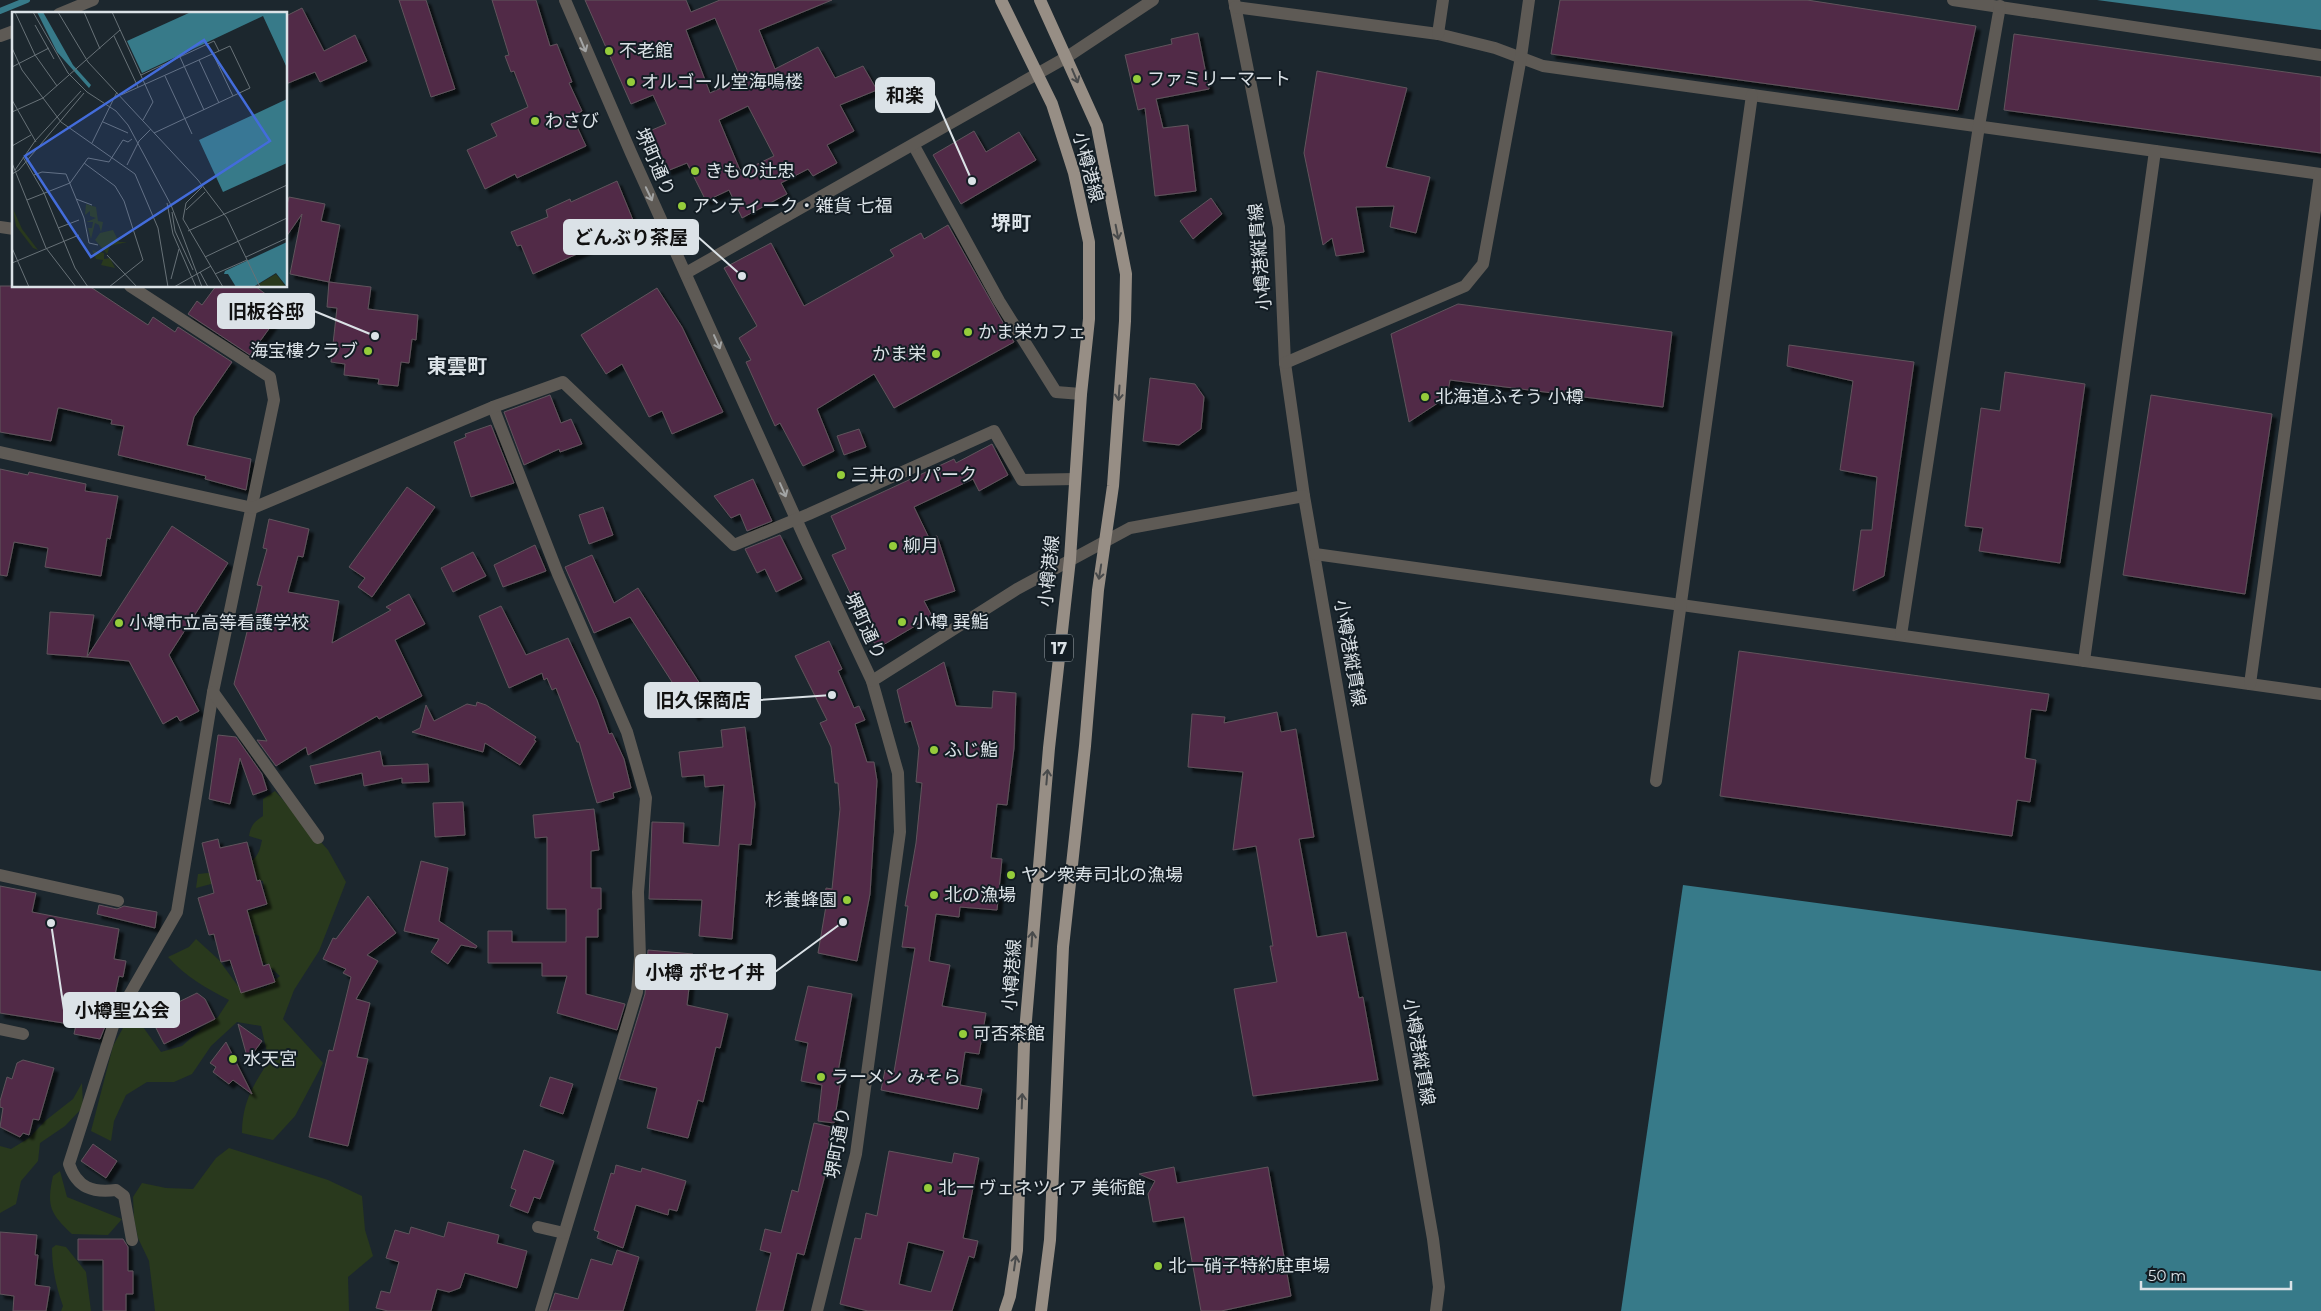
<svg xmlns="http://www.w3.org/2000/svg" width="2321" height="1311" font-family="Montserrat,'Noto Sans JP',sans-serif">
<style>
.green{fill:#29391d}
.water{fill:#377a89}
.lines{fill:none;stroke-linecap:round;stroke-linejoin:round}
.stream{stroke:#377a89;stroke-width:6}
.building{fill:#512a47;stroke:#60545c;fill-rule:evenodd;filter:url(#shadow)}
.minor{stroke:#5e5a55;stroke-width:12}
.major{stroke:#978e85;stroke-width:12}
.oneway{stroke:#a3a5a5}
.oneway2{stroke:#484a4b}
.poi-dot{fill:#95cc3b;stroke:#131d24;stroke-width:2}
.labels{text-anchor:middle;stroke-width:4;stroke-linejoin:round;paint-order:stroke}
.shield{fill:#131d24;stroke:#9fa7ac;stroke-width:1}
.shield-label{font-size:16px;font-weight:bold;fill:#dbe2e7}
.poi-label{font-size:18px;fill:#dbe2e7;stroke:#131d24;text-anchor:start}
.street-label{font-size:18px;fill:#dbe2e7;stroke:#131d24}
.quarter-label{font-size:20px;font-weight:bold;fill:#dbe2e7;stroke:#131d24}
.inset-road{fill:none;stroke:#687278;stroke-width:1}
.view{fill:#436cdb;fill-opacity:0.15;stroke:#436cdb;stroke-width:2.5}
.inset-edge{fill:none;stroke:#dbe2e7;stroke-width:2.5}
.leader{fill:none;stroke:#dbe2e7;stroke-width:2}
.callout-dot{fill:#dbe2e7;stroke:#131d24;stroke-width:2}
.callout{fill:#dbe2e7;stroke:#dbe2e7;stroke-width:2}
.callout-label{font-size:19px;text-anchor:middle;font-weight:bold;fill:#111}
</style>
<defs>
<filter id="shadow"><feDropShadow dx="4.5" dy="4.5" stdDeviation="1" flood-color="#0009"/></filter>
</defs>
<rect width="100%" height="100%" fill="#1c272e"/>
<g class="green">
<path d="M275 791 328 850 346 882 319 951 294 990 283 1019 323 1063 295 1116 273 1140 242 1133C242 1103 253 1085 269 1061L261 1026 237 1022 211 1046 192 1074 174 1082H147L126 1095 114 1121 111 1141 91 1131 113 1046 123 1028 143 1027 161 1052 182 1046 206 1025 218 1017 229 1000C206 988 186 977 168 957L189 947 196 939 219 960 240 989 265 988 280 976 265 963 254 961 260 949 259 936 245 930 244 913 267 906 263 881 241 876 196 888 198 874C215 872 247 871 257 855 260 851 261 844 262 840L249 836C251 825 254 822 263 816V799Z"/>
<polygon points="82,1083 83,1107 65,1126 40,1143 38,1161 21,1181 16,1204 0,1213 0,1146 11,1149 29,1138 45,1121 73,1099"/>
<polygon points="229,1148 328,1180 362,1196 365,1230 373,1256 348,1277 349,1311 155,1311 149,1261 138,1238 134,1219 133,1197 142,1183 166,1188 193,1189 216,1158"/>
<path d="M60 1171 67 1197 122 1219 108 1235 72 1234C51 1214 46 1207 53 1176Z"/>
<path d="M56 1245 66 1247 86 1272 91 1311H61L63 1306C56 1287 52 1268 52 1248Z"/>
</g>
<g class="water">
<polygon points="2097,0 2321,0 2321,30"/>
<polygon points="1683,885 2321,971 2321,1311 1621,1311"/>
</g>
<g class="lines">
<polyline class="stream" points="0,11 27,0"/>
</g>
<g class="building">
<polygon points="399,0 426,0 455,89 431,97"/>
<polygon points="492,0 536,0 550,46 557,44 572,82 569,83 582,111 572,116 586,146 517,178 515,174 485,189 467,150 497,136 491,124 528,107 514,71 511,72 505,56 509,55"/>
<path d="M585 0H686L691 12 720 0H832L759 30 775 69 818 47 835 78 863 66 877 90 840 105 854 131 827 145 837 163 813 176 808 169 781 183 787 194 742 218 729 190 706 201 687 163 667 171 661 158 657 159 645 133 666 124 653 95 631 104ZM715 18 741 79 710 93 686 30ZM748 106 774 156 745 170 744 168 740 170 719 120Z"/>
<polygon points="1560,0 1807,0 1976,26 1958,110 1551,54"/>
<polygon points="302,8 324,51 355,35 367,61 320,82 315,72 286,84 286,16"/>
<polygon points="1198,33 1209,89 1156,99 1163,128 1188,125 1196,191 1155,196 1145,108 1138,110 1125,55 1172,44 1171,39"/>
<polygon points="2014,34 2321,77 2321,153 2004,110"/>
<polygon points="1317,71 1407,88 1386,167 1430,177 1416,233 1390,227 1394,206 1356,207 1364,252 1336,256 1332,238 1323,245 1304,153"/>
<polygon points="974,131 986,152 1019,132 1036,160 961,204 933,155"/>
<polygon points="617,181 635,225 587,246 588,249 533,274 521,245 517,246 511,232 548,217 546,210 570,199 571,202"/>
<polygon points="289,197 325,204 321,221 340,225 329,282 290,274 302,214 286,237 286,209"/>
<polygon points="1211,198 1222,214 1193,239 1180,221"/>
<polygon points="948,225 1014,342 894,408 874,374 817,409 834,451 803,466 780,423 775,426 746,362 751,360 739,338 757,326 724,268 771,243 804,306 894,256 890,250 921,233 924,239"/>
<polygon points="329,282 371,287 368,309 418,315 416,340 412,339 409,363 401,362 398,386 378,384 379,379 344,375 345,364 331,362 337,308 327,307"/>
<polygon points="0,286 89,286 148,325 153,317 175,332 178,327 232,362 194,417 187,445 251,459 246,490 205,479 206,476 118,455 124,426 111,424 112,420 60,408 58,408 51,441 0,432"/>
<polygon points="216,286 255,286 284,308 250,355 188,314 197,301 202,305"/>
<polygon points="657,288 682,327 723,412 672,434 662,411 649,417 622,364 606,374 581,335"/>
<polygon points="1458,304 1672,332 1663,407 1450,380 1447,397 1409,422 1391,334"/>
<polygon points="1789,345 1914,362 1884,576 1853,591 1861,530 1872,530 1877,477 1840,470 1853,381 1787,366"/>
<polygon points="2005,372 2085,384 2060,563 1979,551 1983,528 1965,526 1981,408 2000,411"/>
<polygon points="1150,378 1195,384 1204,397 1201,429 1179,445 1143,441"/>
<polygon points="550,395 561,423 571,419 582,444 560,452 559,449 524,465 504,412"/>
<polygon points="2151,395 2272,414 2245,594 2123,575"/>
<polygon points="491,425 514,483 471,497 454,442 466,437 465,434"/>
<polygon points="859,429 866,447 844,455 837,436"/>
<polygon points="992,444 1008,475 979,491 973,479 914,507 929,538 937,536 955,591 924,601 932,616 883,645 874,643 832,555 846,549 831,516 954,459 956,463"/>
<polygon points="0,469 28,475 29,472 86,484 85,491 118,496 110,539 107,538 101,576 45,567 48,548 14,542 7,576 0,575"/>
<polygon points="753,479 772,521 747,531 740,514 731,518 714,496"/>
<polygon points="407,487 435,507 372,597 358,587 365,578 349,567"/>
<polygon points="603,507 613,535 589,544 579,515"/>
<polygon points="269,519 309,529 303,557 298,556 288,592 339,601 332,643 391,610 386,607 409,594 425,624 395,640 422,696 379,719 377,716 308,755 306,747 276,766 257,740 267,741 234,684 251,616 255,616 262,586 257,585 267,549 263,548"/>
<polygon points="172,526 228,563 169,655 199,711 180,721 177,716 163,724 129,661 87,657"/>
<polygon points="780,535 802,579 776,592 765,569 757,573 745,549"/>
<polygon points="535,545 546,571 503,587 494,565"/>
<polygon points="473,552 486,576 453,592 441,568"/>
<polygon points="592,555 614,603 638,588 713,704 694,716 630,617 594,633 565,567"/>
<polygon points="501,606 526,655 568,638 597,700 609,734 612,733 624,759 631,788 613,793 614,798 597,803 579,742 577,742 556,688 552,690 547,678 544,680 542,673 509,688 479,616"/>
<polygon points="50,612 94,615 87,657 47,654"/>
<polygon points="829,641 842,669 838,671 854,708 859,706 865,720 855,724 867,762 874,762 877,781 870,894 857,961 818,953 826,906 824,906 826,888 832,889 840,809 838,783 835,783 831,747 820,723 827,720 795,656"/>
<polygon points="1739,651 2049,694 2046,711 2031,709 2025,758 2036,760 2030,802 2017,800 2012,836 1720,796"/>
<polygon points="944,662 956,706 992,708 993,691 1016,693 1014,748 1007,805 997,804 991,858 1002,859 997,910 960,907 959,917 936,914 929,961 950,965 942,1006 986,1013 979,1054 965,1052 960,1085 982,1089 978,1109 881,1090 885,1070 894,1072 915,948 902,947 908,906 905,906 916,843 922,783 916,782 919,748 911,721 905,723 897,690"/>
<polygon points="477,702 486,705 536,737 534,740 536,741 520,765 485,743 483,752 412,732 420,728 426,705 434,721 467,704 476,706"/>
<polygon points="1277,712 1281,732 1296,729 1314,837 1299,839 1317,937 1346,932 1359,998 1363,997 1378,1080 1253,1096 1234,989 1277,982 1270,946 1273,946 1256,846 1233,850 1243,772 1188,767 1192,714 1225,717 1224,723"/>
<polygon points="745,727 755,804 751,845 739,844 732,939 699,936 702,900 649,899 652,822 684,823 683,843 719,846 724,785 705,787 704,775 682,777 679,752 723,747 721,730"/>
<polygon points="218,735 236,737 262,774 267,790 253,795 240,758 230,804 209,799"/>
<polygon points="380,751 383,766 428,764 429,782 402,783 402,778 364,786 362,773 315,784 310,766"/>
<polygon points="463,802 465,835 435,837 433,803"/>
<polygon points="594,809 599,850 591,851 591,888 601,888 601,909 598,909 598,937 586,937 586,994 625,1004 617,1030 557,1013 567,976 542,976 542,963 488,963 488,931 512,931 512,942 566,942 566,909 547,909 547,837 535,838 533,815"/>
<polygon points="218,839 220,848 247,842 257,881 260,880 267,904 247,910 263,966 269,964 275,982 241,993 230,960 221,962 214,934 209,935 198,898 214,893 202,843"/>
<polygon points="421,861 448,868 439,921 477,946 476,948 461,945 448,964 431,952 439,939 404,931"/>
<polygon points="0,886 36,893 32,912 119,929 114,959 126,961 123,977 119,976 112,1009 100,1039 74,1034 76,1025 0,1013"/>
<polygon points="368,896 396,933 367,955 378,961 356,999 370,1003 357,1057 368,1059 348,1146 309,1137 329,1050 333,1051 351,977 343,973 346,969 323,959 333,938 336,939"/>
<polygon points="99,905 117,909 124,906 157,912 155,928 97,914"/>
<polygon points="648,950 693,954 687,1005 728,1014 720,1048 716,1047 703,1102 698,1100 688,1138 647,1128 657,1088 619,1079 645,994"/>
<polygon points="808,986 852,994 838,1072 842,1073 834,1123 818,1121 822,1085 801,1081 808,1043 795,1040"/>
<polygon points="197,993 205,999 215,1019 164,1044 150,1016"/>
<polygon points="238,1024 262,1041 248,1060"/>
<polygon points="226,1042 252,1094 233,1080 229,1084 213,1072 216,1067 210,1063"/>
<polygon points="23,1060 54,1068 39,1120 33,1119 29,1135 23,1133 20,1137 0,1127 3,1108 0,1107 0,1101 7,1077 12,1079 17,1063"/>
<polygon points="550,1077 573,1084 563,1114 540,1106"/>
<polygon points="814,1123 831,1127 824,1179 804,1255 797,1253 783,1311 756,1311 771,1253 760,1250 765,1229 781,1233 792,1190 798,1192"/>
<polygon points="93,1144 117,1161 106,1178 81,1161"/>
<polygon points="524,1150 554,1161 540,1199 534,1197 528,1213 510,1206 516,1190 511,1188"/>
<path d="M889 1151 952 1163 954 1153 979 1158 963 1238 978 1241 974 1258 969 1256 952 1311H868L840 1304 855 1238 861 1239 866 1213 877 1216ZM908 1242 944 1251 931 1292 899 1284Z"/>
<polygon points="616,1165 641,1172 642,1168 686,1181 677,1211 669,1209 668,1215 636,1205 623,1248 597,1238 599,1232 594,1230 611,1173 614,1174"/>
<polygon points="1174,1167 1177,1183 1268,1167 1291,1296 1221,1311 1201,1311 1184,1217 1153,1222 1148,1194 1155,1181 1139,1174"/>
<polygon points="448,1222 499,1235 497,1243 527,1251 517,1288 465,1273 460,1288 449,1292 437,1289 431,1311 388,1311 376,1308 381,1291 390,1293 399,1262 386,1258 395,1230 409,1234 411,1227 444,1237"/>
<polygon points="0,1232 37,1235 35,1255 38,1255 35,1285 50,1287 46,1311 13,1311 14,1296 0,1294"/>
<polygon points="78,1239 123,1239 128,1247 128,1271 133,1271 133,1294 126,1294 126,1311 103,1311 103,1260 78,1260"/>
<polygon points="617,1250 639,1257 623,1311 549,1311 555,1293 578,1299 591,1259 612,1265"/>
</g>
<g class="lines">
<g class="minor">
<polyline points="565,0 631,153 806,541 872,681 898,773 900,832 856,1154 817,1311"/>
<polyline points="1234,0 1279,227 1285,363 1304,496 1433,1239 1439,1287 1436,1311"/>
<polyline points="1953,0 2321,55"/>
<polyline points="1235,7 1438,34 1495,48 1543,66 2321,174"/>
<polyline points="59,14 93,0"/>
<polyline points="1438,34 1443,0"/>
<polyline points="0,36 14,31"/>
<polyline points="914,146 999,301 1056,392 1081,394"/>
<polyline points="0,227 14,229"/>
<polyline points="686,273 1067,57 1153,0"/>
<path d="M130 286 270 377 274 400 213 692 177 912 115 1020 69 1164C77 1188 93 1193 116 1190L124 1196 132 1240"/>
<polyline points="1285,363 1465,286 1483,264 1521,57 1529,0"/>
<polyline points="493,407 558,574 627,732 646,798 638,892 640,958 637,992 541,1311"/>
<polyline points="0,452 253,508 493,407 563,382 734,545 809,514 994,431 1022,480 1075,479"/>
<polyline points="1315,554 2321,694"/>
<polyline points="1901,635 1979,126 2000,6"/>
<polyline points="2084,661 2155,151"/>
<polyline points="872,681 1017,589 1130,528 1304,496"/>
<polyline points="2250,684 2320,174"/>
<polyline points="213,692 318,838"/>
<polyline points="1656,781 1752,95"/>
<polyline points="0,875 118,901"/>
<polyline points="0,1029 23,1034"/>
<polyline points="538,1227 564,1233"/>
</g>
<g class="major">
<polyline points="1001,0 1052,104 1074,173 1089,242 1089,319 1081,394 1070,559 1049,748 1024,1044 1017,1250 1010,1296 1005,1311"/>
<polyline points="1040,0 1097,126 1126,274 1125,321 1113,486 1098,590 1085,746 1063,947 1050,1240 1041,1311"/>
</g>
</g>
<defs><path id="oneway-shaft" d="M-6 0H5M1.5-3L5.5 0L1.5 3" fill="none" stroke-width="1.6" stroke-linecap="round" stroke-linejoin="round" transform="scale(1.25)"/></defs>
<g class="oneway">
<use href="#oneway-shaft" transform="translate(583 45) rotate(67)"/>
<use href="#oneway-shaft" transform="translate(649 194) rotate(65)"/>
<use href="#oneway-shaft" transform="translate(717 342) rotate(66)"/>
<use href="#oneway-shaft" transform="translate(783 490) rotate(66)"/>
</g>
<g class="oneway2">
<use href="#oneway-shaft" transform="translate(1075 76) rotate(67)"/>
<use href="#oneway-shaft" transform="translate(1117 232) rotate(79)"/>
<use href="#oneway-shaft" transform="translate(1119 393) rotate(94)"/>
<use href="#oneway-shaft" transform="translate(1100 572) rotate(99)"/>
<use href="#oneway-shaft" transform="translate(1047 777) rotate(-85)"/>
<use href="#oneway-shaft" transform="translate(1032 939) rotate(-86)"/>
<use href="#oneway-shaft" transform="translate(1022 1101) rotate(-88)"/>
<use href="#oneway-shaft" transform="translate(1015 1263) rotate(-82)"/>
</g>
<g class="poi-dot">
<circle cx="609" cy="51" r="5"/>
<circle cx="1137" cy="79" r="5"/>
<circle cx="631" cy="82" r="5"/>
<circle cx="535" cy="121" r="5"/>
<circle cx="695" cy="171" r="5"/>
<circle cx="682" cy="206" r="5"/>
<circle cx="968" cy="332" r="5"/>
<circle cx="368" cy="351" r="5"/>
<circle cx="936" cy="354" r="5"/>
<circle cx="1425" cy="397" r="5"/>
<circle cx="841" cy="475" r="5"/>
<circle cx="893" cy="546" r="5"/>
<circle cx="902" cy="622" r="5"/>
<circle cx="119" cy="623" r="5"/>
<circle cx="934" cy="750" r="5"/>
<circle cx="1011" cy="875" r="5"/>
<circle cx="934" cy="895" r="5"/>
<circle cx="847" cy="900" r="5"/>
<circle cx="963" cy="1034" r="5"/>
<circle cx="233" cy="1059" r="5"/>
<circle cx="821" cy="1077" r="5"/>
<circle cx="928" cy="1188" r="5"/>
<circle cx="1158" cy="1266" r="5"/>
</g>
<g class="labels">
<rect class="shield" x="1045" y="634.5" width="28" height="27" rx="4"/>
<g class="shield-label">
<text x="1059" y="654">17</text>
</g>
<g class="poi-label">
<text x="619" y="57">不老館</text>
<text x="1147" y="85">ファミリーマート</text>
<text x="641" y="88">オルゴール堂海鳴楼</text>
<text x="545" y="127">わさび</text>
<text x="705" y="177">きもの辻忠</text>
<text x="692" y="212">アンティーク・雑貨 七福</text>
<text x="978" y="338">かま栄カフェ</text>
<text x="358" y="357" text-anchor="end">海宝樓クラブ</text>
<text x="926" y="360" text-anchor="end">かま栄</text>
<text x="1435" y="403">北海道ふそう 小樽</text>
<text x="851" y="481">三井のリパーク</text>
<text x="903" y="552">柳月</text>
<text x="912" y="628">小樽 巽鮨</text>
<text x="129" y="629">小樽市立高等看護学校</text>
<text x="944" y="756">ふじ鮨</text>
<text x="1021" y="881">ヤン衆寿司北の漁場</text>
<text x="944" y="901">北の漁場</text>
<text x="837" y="906" text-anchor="end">杉養蜂園</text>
<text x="973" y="1040">可否茶館</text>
<text x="243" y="1065">水天宮</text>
<text x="831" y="1083">ラーメン みそら</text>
<text x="938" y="1194">北一 ヴェネツィア 美術館</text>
<text x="1168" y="1272">北一硝子特約駐車場</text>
</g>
<g class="street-label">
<text transform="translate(655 162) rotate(66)" y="6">堺町通り</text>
<text transform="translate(1088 167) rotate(75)" y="6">小樽港線</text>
<text transform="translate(1260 257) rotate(-95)" y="6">小樽港縦貫線</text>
<text transform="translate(1049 571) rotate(-84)" y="6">小樽港線</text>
<text transform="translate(865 626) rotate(65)" y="6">堺町通り</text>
<text transform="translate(1350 653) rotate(80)" y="6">小樽港縦貫線</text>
<text transform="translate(1012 975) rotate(-86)" y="6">小樽港線</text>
<text transform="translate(1419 1052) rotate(80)" y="6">小樽港縦貫線</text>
<text transform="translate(838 1143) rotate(-80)" y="6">堺町通り</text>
</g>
<g class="quarter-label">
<text x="1011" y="230">堺町</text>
<text x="457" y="373">東雲町</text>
</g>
</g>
<g transform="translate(12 12)">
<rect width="275" height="275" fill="#1c272e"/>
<path d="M74 192 84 195 86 209 91 210 89 220 87 213 83 211 79 227 76 216H80L81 210H74L84 206 78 204V199L73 203ZM1 197 10 217 26 238 21 236 4 214ZM101 218 107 230H115L98 234 95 242 83 228 88 221ZM80 238 92 241V247L98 246 103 256 89 253 91 248 84 247ZM264 262 274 275H248L247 272Z" fill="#29391d"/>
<path d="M25 0H31L61 53 79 73 77 76 45 40ZM179 0H275V56L251 4 130 61 115 29ZM275 87V151L211 180 187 128ZM275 230V275L264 261 241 275H224L216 262H212L213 259Z" fill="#377a89"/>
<path class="inset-road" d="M3 0 23 43 45 74M21 0 56 61 75 80 104 99 116 113 159 193 190 275M46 0 76 50 186 168 215 206 248 275M72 0 88 37M100 0 141 90 131 108M23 13 42 47M102 24 126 75M0 36 10 58 49 110 123 162 146 216 156 275M201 42 221 84M168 45 192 98M187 48 207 91M0 55 37 36M129 63 202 29 207 39M153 64 180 122M109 83 218 34 238 76 142 121M0 88 24 130M0 100 31 86 108 18M91 110 116 121M80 131 105 80M0 134 19 123M11 145 32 181 63 256 76 275M0 151 34 236 64 275M72 151 103 174 112 189 131 248 97 275M115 153 127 129 139 117M3 158 23 129 69 79M0 162 7 158 72 81M22 163 30 160 54 162 72 206 77 231 86 233M190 175 174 191 171 207 211 275M64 187 80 193M15 188 58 171 76 146 97 150 111 128 116 130 120 127M155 191 161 222 184 275M174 198 193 180M160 200 163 219 181 258M46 216 67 208M176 219 275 173M0 236 17 275M95 243 125 275M193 245 275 206M234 245 275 226M0 251 67 223M188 260 196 275M203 262 235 248M159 267 167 237M162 275 199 254"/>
<path class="view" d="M192 28 258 129 79 245 13 144Z"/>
<rect width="275" height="275" class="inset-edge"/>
</g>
<path class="leader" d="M972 181L934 95M742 276L698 237M375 336L314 311M832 695L760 700M843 922L775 972M51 923L64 1010"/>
<g class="callout-dot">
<circle cx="972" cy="181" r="5"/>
<circle cx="742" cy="276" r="5"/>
<circle cx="375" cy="336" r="5"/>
<circle cx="832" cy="695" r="5"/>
<circle cx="843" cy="922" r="5"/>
<circle cx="51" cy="923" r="5"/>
</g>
<g class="callout">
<rect x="876" y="78" width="58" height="34" rx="5"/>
<rect x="564" y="220" width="134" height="34" rx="5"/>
<rect x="218" y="294" width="96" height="34" rx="5"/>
<rect x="645" y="683" width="115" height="34" rx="5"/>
<rect x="636" y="955" width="139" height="34" rx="5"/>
<rect x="64" y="993" width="115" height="34" rx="5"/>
</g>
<g class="callout-label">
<text x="905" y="102">和楽</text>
<text x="631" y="244">どんぶり茶屋</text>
<text x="266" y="318">旧板谷邸</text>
<text x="703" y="707">旧久保商店</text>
<text x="705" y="979">小樽 ポセイ丼</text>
<text x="122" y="1017">小樽聖公会</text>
</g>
<path d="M2141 1281v8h150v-8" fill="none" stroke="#dbe2e7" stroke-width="2.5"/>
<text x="2148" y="1281" font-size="15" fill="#dbe2e7" stroke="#131d24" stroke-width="4" paint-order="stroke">50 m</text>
</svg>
